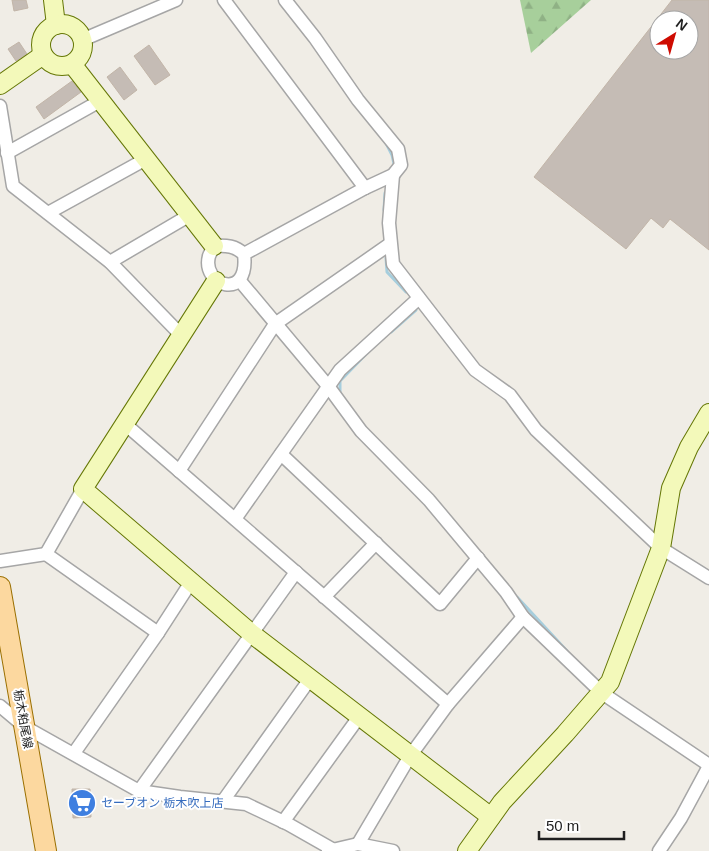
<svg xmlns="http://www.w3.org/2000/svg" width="709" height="851" font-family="Arial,'Noto Sans JP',sans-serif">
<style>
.forest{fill:url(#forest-firs)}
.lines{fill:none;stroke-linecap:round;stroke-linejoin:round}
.stream{stroke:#a6cedd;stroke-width:3}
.building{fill:#c5bcb5;stroke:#c2b5a8;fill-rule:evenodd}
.street-casing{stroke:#a6a6a6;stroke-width:15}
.secondary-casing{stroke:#657705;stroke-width:20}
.primary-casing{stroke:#9a6f01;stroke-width:22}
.street{stroke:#fff;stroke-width:12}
.secondary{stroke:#f3f9ba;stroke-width:18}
.primary{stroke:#fcd89f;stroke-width:20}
.labels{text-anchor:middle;stroke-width:4;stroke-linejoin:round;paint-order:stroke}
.street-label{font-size:12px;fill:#1f1f1f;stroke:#fff}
.shop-label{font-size:12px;fill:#366cbe;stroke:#fff;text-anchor:start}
</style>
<defs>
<pattern id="forest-firs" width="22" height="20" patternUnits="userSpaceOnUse" patternTransform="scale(1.25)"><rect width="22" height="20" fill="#a7cf9b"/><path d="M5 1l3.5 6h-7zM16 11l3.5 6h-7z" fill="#8fb185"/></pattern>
</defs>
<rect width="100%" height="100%" fill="#f0ede6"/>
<polygon class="forest" points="520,0 591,0 531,53"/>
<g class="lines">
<g class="stream">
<polyline points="386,143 392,155 394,164"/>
<polyline points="384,210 385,193"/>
<polyline points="386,258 387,272 406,292"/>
<polyline points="391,332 416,310 415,309"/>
<polyline points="340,392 340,381 369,351"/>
<polyline points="517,597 567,651"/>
</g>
</g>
<g class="building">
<polygon points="12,0 26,0 28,8 14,11"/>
<path d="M672 0H709V250L670 219 663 228 651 218 626 249 534 177ZM659 20H689V50H659Z"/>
<polygon points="19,42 27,54 16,61 8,49"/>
<polygon points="149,45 170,75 155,85 134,56"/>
<polygon points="120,67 137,90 124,100 107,77"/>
<polygon points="72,81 81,92 44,119 36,107"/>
<polygon points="72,789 90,789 91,817 73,818"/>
</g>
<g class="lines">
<defs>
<g id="street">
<path d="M224 0 365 188 244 254C235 246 227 245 214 246 213 249 210 253 209 256 201 286 250 302 244 254"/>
<polyline points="285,0 315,38 358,100 398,149 401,165 393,175 365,188"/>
<polyline points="82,40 176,0"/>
<polyline points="0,106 13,186 110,262 181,335"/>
<polyline points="7,153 100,101"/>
<polyline points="393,175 389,223 393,264 475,370 510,395 536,430 661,548 709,578"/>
<polyline points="48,213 146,159"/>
<polyline points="110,262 190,215"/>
<polyline points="240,281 328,386 361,431 429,500 506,592 523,617"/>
<polyline points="125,424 448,704"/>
<polyline points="281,454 440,604 478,558"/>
<polyline points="179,471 275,324 390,244"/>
<polyline points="83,489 46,554 158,633"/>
<polyline points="235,519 340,370 419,298"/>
<polyline points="0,561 46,554"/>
<polyline points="324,597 376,543"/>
<polyline points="0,706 25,727 139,791 296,572"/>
<polyline points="74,753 158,633 191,582"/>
<polyline points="139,791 180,797 246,804 288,824 332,849"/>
<polyline points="223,801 310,679"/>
<polyline points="283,822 359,717"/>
<polyline points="358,844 410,756 448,704 523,617 602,693 709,765"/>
<polyline points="328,851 358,844 393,851"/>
<polyline points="659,851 681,818 709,766"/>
</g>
<g id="secondary">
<polyline points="53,0 56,25"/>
<circle cx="62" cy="45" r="21"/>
<polyline points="72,64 214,246"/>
<polyline points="0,85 43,55"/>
<polyline points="216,281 83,489 252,634 491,817"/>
<polyline points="467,851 502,802 565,734 610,682 661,548 671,488 689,447 709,413"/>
</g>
<polyline id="primary" points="0,587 46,851"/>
</defs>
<use href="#street" class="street-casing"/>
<use href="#secondary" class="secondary-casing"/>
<use href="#primary" class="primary-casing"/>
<use href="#street" class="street"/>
<use href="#secondary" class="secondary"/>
<use href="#primary" class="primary"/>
</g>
<defs>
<symbol id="supermarket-disc" viewBox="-11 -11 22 22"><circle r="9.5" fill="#3f7fe0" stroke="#fff"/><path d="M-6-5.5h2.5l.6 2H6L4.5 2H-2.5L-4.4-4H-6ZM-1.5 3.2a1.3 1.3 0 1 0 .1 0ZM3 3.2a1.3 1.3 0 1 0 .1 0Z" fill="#fff"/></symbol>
</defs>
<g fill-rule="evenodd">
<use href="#supermarket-disc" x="66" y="787" width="32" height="32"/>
</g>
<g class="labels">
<g class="street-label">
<text transform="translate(23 719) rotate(80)" y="4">栃木粕尾線</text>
</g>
<g class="shop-label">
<text x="101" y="807">セーブオン 栃木吹上店</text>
</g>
</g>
<g transform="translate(674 35) rotate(37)"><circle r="24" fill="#ffffff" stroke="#a5a5a5"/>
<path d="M0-4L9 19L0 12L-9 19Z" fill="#ce0b01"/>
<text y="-8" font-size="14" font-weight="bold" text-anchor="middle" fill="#1f1f1f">N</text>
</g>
<path d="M539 831v8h85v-8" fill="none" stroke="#1f1f1f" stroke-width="2.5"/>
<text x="546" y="831" font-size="15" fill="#1f1f1f" stroke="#ffffff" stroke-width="4" paint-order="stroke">50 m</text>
</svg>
